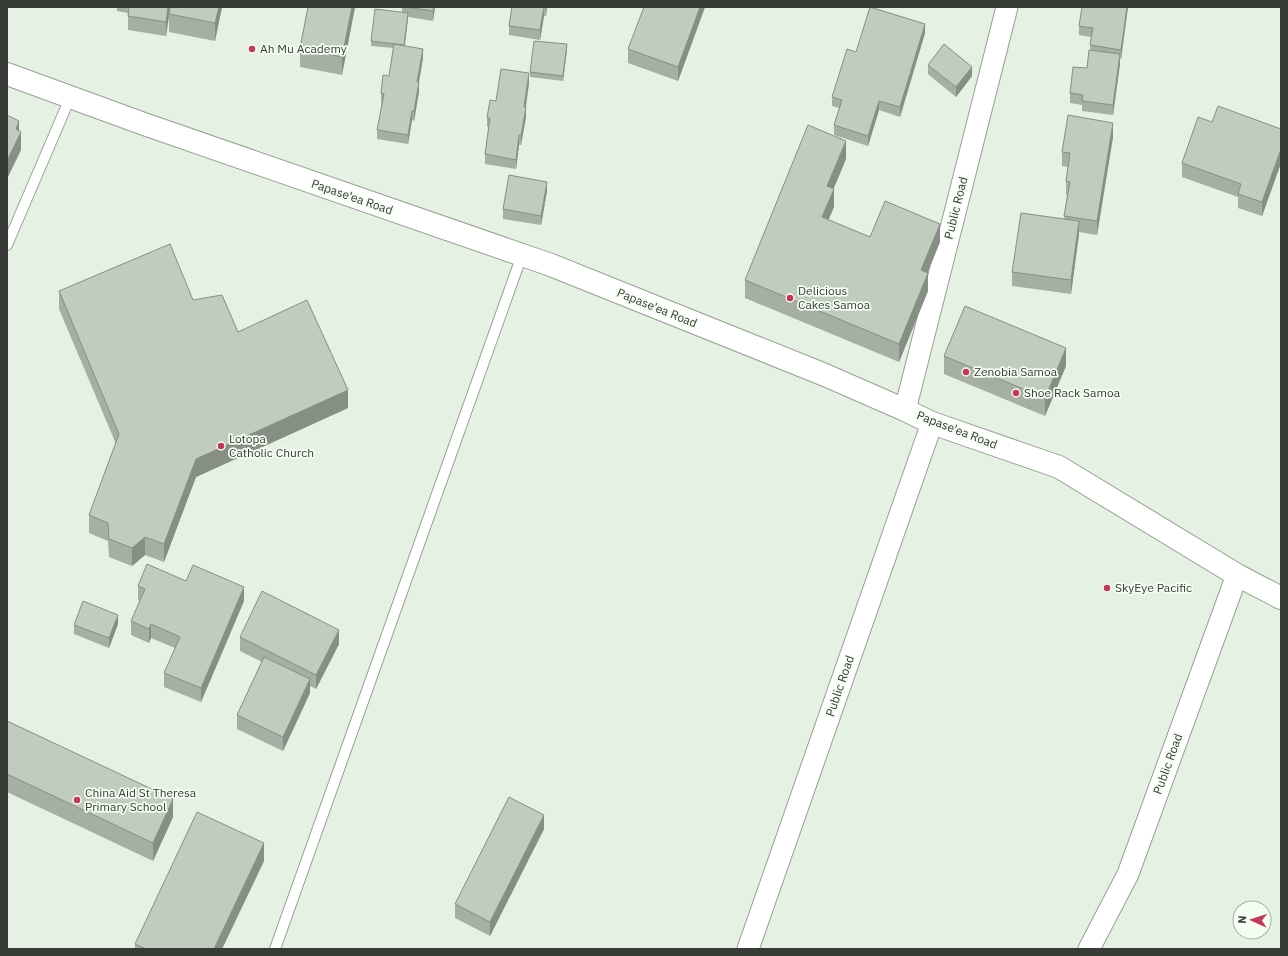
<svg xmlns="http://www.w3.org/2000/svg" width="1288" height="956" font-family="'IBM Plex Sans',sans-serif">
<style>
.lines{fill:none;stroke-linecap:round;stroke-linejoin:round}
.service-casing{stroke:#96a193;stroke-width:12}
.minor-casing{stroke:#96a193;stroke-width:23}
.secondary-casing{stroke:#96a193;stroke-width:24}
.service{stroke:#fff;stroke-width:10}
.minor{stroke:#fff;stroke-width:21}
.secondary{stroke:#fff;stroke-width:22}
.wall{fill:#a5afa3}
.shaded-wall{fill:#868f84}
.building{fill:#c0ccbd;stroke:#868f84}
.poi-dot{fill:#c53659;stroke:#f4fef2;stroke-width:1.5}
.labels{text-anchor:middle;stroke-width:3.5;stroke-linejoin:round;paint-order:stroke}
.poi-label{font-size:12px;fill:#363b35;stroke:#f4fef2;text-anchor:start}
.street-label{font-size:12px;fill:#363b35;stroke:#f4fef2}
</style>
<rect width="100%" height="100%" fill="#e5f2e3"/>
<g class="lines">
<defs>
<g id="service">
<polyline points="7,245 70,98"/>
<polyline points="275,949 522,255"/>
</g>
<g id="minor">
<polyline points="905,410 1007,7"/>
<polyline points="748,949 932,423"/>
<polyline points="1089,949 1128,874 1237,575"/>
</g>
<polyline id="secondary" points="7,74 144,124 551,265 825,375 905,410 932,423 1059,467 1237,575 1281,598"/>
</defs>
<use href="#service" class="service-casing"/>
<use href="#minor" class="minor-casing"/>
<use href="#secondary" class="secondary-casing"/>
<use href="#service" class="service"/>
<use href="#minor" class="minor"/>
<use href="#secondary" class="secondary"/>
</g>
<g class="wall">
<polygon points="117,7 222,7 215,41 169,32 169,17 166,36 128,30 128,13 117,11"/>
<polygon points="308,7 355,7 342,75 300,67 300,48"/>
<polygon points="402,7 435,7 433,21 408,17 405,46 423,58 419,82 419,92 414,121 412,120 408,144 377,139 377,130 382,103 381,103 381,93 389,76 393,48 371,46 371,41 402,12"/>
<polygon points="512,7 547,7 546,16 544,16 540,40 509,35 509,26"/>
<polygon points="705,7 678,81 628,63 628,49"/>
<polygon points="1128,7 1121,59 1120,59 1120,64 1113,115 1082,111 1082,105 1070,103 1070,93 1087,68 1090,50 1091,37 1079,35 1079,26"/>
<polygon points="925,33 900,117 879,110 868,146 834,135 834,125 839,108 832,106 832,97 856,52"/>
<polygon points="567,49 563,81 530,77 530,72"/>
<polygon points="928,65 972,76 956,97 928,74"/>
<polygon points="529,83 526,107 526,117 521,145 519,145 516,169 485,164 485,154 489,127 487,127 487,118 496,101"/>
<polygon points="1212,122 1281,129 1281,163 1262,216 1238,208 1238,197 1182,177 1182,163"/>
<polygon points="1113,137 1097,235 1079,232 1071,294 1012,286 1012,272 1064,219 1067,195 1066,195 1066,181 1068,167 1062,166 1062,152"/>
<polygon points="846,159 834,188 834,207 828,220 870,237 940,242 928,272 928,291 899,362 745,298 745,280"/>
<polygon points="547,191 541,225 503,219 503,209"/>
<polygon points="59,291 193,300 348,408 196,477 164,562 145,555 132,566 109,557 108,541 89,533 89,515 116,444 59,309"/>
<polygon points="944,356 1066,366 1045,416 944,374"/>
<polygon points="186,581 244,601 201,702 164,687 164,673 175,648 151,638 149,643 131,635 131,621 140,601 138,600 138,586"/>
<polygon points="118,624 109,648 74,634 74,625"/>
<polygon points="240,637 339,644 316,689 310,686 310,693 283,751 237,729 237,715 262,662 240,651"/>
<polygon points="7,721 173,817 153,861 7,792"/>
<polygon points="544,829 490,936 455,918 455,904"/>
<polygon points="264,861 222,949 135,949 135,944"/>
</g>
<g class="shaded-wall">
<polygon points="168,7 170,7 169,14 166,36 166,22"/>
<polygon points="219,7 222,7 215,41 215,23"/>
<polygon points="352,7 355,7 342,75 342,57"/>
<polygon points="434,7 435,7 433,21 433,11"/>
<polygon points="544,7 544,16 540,40 540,30"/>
<polygon points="546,7 547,7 546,16"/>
<polygon points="700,7 705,7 678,81 678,67"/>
<polygon points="1127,7 1128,7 1121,59 1121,50"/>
<polygon points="408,13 408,18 404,50 404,45"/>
<polygon points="925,24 925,33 900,117 900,107"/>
<polygon points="567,44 567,49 563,81 563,76"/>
<polygon points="423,49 423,58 417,92 417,82"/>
<polygon points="1120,54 1120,64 1113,115 1113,105"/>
<polygon points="972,67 972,76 956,97 956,87"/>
<polygon points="529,73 529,83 524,117 524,107"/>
<polygon points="419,82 419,92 414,121 414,111"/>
<polygon points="879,101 879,110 868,146 868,136"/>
<polygon points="526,107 526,117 521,145 521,136"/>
<polygon points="412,111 412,120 408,144 408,135"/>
<polygon points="19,121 19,136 21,132 21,150 7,179 7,161 16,129"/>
<polygon points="1113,123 1113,137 1097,235 1097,221"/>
<polygon points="519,135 519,145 516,169 516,160"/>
<polygon points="846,141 846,159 827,204 827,186"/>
<polygon points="1281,149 1281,163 1262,216 1262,202"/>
<polygon points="547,182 547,191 541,225 541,216"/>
<polygon points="834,189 834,207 822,235 822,217"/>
<polygon points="1079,221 1079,235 1071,294 1071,280"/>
<polygon points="940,224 940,242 921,288 921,270"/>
<polygon points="928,273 928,291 899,362 899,344"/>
<polygon points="1066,348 1066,366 1045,416 1045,398"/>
<polygon points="348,390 348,408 196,477 164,562 164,544 196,459"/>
<polygon points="145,537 145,555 132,566 132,548"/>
<polygon points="244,587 244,601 201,702 201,688"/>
<polygon points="118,615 118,624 109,648 109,638"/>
<polygon points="151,624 151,638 149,643 149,629"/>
<polygon points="339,630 339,644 316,689 316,675"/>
<polygon points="310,679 310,693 283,751 283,737"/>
<polygon points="173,799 173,817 153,861 153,843"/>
<polygon points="544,815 544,829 490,936 490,922"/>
<polygon points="264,843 264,861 222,949 214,949"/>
</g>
<g class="building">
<polygon points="129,7 168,7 166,22 128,16"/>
<polygon points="170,7 219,7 215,23 169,14"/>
<polygon points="308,7 352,7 342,57 300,48"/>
<polygon points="405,7 434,7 433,11"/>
<polygon points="512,7 544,7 540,30 509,26"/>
<polygon points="644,7 700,7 678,67 628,49"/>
<polygon points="870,7 925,24 900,107 879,101 868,136 834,125 842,100 832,97 847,49 856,52"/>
<polygon points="1082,7 1127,7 1121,50 1090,45 1093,28 1079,26"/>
<polygon points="375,9 408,13 404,45 371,41"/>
<polygon points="534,41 567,44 563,76 530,72"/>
<polygon points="394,44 423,49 417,82 419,82 414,111 412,111 408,135 377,130 384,94 381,93 383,75 389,76"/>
<polygon points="944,44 972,67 956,87 928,65"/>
<polygon points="1089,50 1120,54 1113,105 1082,101 1083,95 1070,93 1073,67 1087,68"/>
<polygon points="501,69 529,73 524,107 526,107 521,136 519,135 516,160 485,154 490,118 487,118 490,100 496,101"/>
<polygon points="1218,106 1281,129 1281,149 1262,202 1238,194 1241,184 1182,163 1198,117 1212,122"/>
<polygon points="7,115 19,121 16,129 21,132 7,161"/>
<polygon points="1068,115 1113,123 1097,221 1064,216 1070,182 1066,181 1070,153 1062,152"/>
<polygon points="808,125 846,141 827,186 834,189 822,217 870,237 885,201 940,224 921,270 928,273 899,344 745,280"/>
<polygon points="509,175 547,182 541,216 503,209"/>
<polygon points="1021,213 1079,221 1071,280 1012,272"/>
<polygon points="170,244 193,300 222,295 238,332 307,300 348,390 196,459 164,544 145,537 132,548 109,539 108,523 89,515 119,434 59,291"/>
<polygon points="965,306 1066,348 1045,398 944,356"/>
<polygon points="147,564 186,581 193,565 244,587 201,688 164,673 180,637 151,624 149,629 131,621 145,589 138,586"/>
<polygon points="262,591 339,630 316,675 240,637"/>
<polygon points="83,601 118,615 109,638 74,625"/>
<polygon points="264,657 310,679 283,737 237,715"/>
<polygon points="7,721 173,799 153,843 7,774"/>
<polygon points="509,797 544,815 490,922 455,904"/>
<polygon points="197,812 264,843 214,949 146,949 135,944"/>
</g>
<g class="poi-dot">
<circle cx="252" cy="49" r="4"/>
<circle cx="790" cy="298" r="4"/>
<circle cx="966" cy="372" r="4"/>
<circle cx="1016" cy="393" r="4"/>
<circle cx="221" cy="446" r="4"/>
<circle cx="1107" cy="588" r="4"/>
<circle cx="77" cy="800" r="4"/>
</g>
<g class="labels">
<g class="poi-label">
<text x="260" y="53">Ah Mu Academy</text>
<text x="798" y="295">Delicious<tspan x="798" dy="14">Cakes Samoa</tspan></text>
<text x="974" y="376">Zenobia Samoa</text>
<text x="1024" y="397">Shoe Rack Samoa</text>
<text x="229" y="443">Lotopa<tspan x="229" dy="14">Catholic Church</tspan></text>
<text x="1115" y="592">SkyEye Pacific</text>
<text x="85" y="797">China Aid St Theresa<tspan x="85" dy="14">Primary School</tspan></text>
</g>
<g class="street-label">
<text transform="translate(352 197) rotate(19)" y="4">Papase'ea Road</text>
<text transform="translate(956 208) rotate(-76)" y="4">Public Road</text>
<text transform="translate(657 308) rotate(22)" y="4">Papase'ea Road</text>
<text transform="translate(957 430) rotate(21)" y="4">Papase'ea Road</text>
<text transform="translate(840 686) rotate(-71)" y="4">Public Road</text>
<text transform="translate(1168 764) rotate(-70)" y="4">Public Road</text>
</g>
</g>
<rect width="1288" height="956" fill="none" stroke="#363b35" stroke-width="16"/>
<g transform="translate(1252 920) rotate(273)"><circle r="19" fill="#f4fef2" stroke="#a8b0a6"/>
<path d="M0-3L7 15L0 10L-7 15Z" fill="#c53659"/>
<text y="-6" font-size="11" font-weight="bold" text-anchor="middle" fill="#363b35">N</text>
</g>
</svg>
